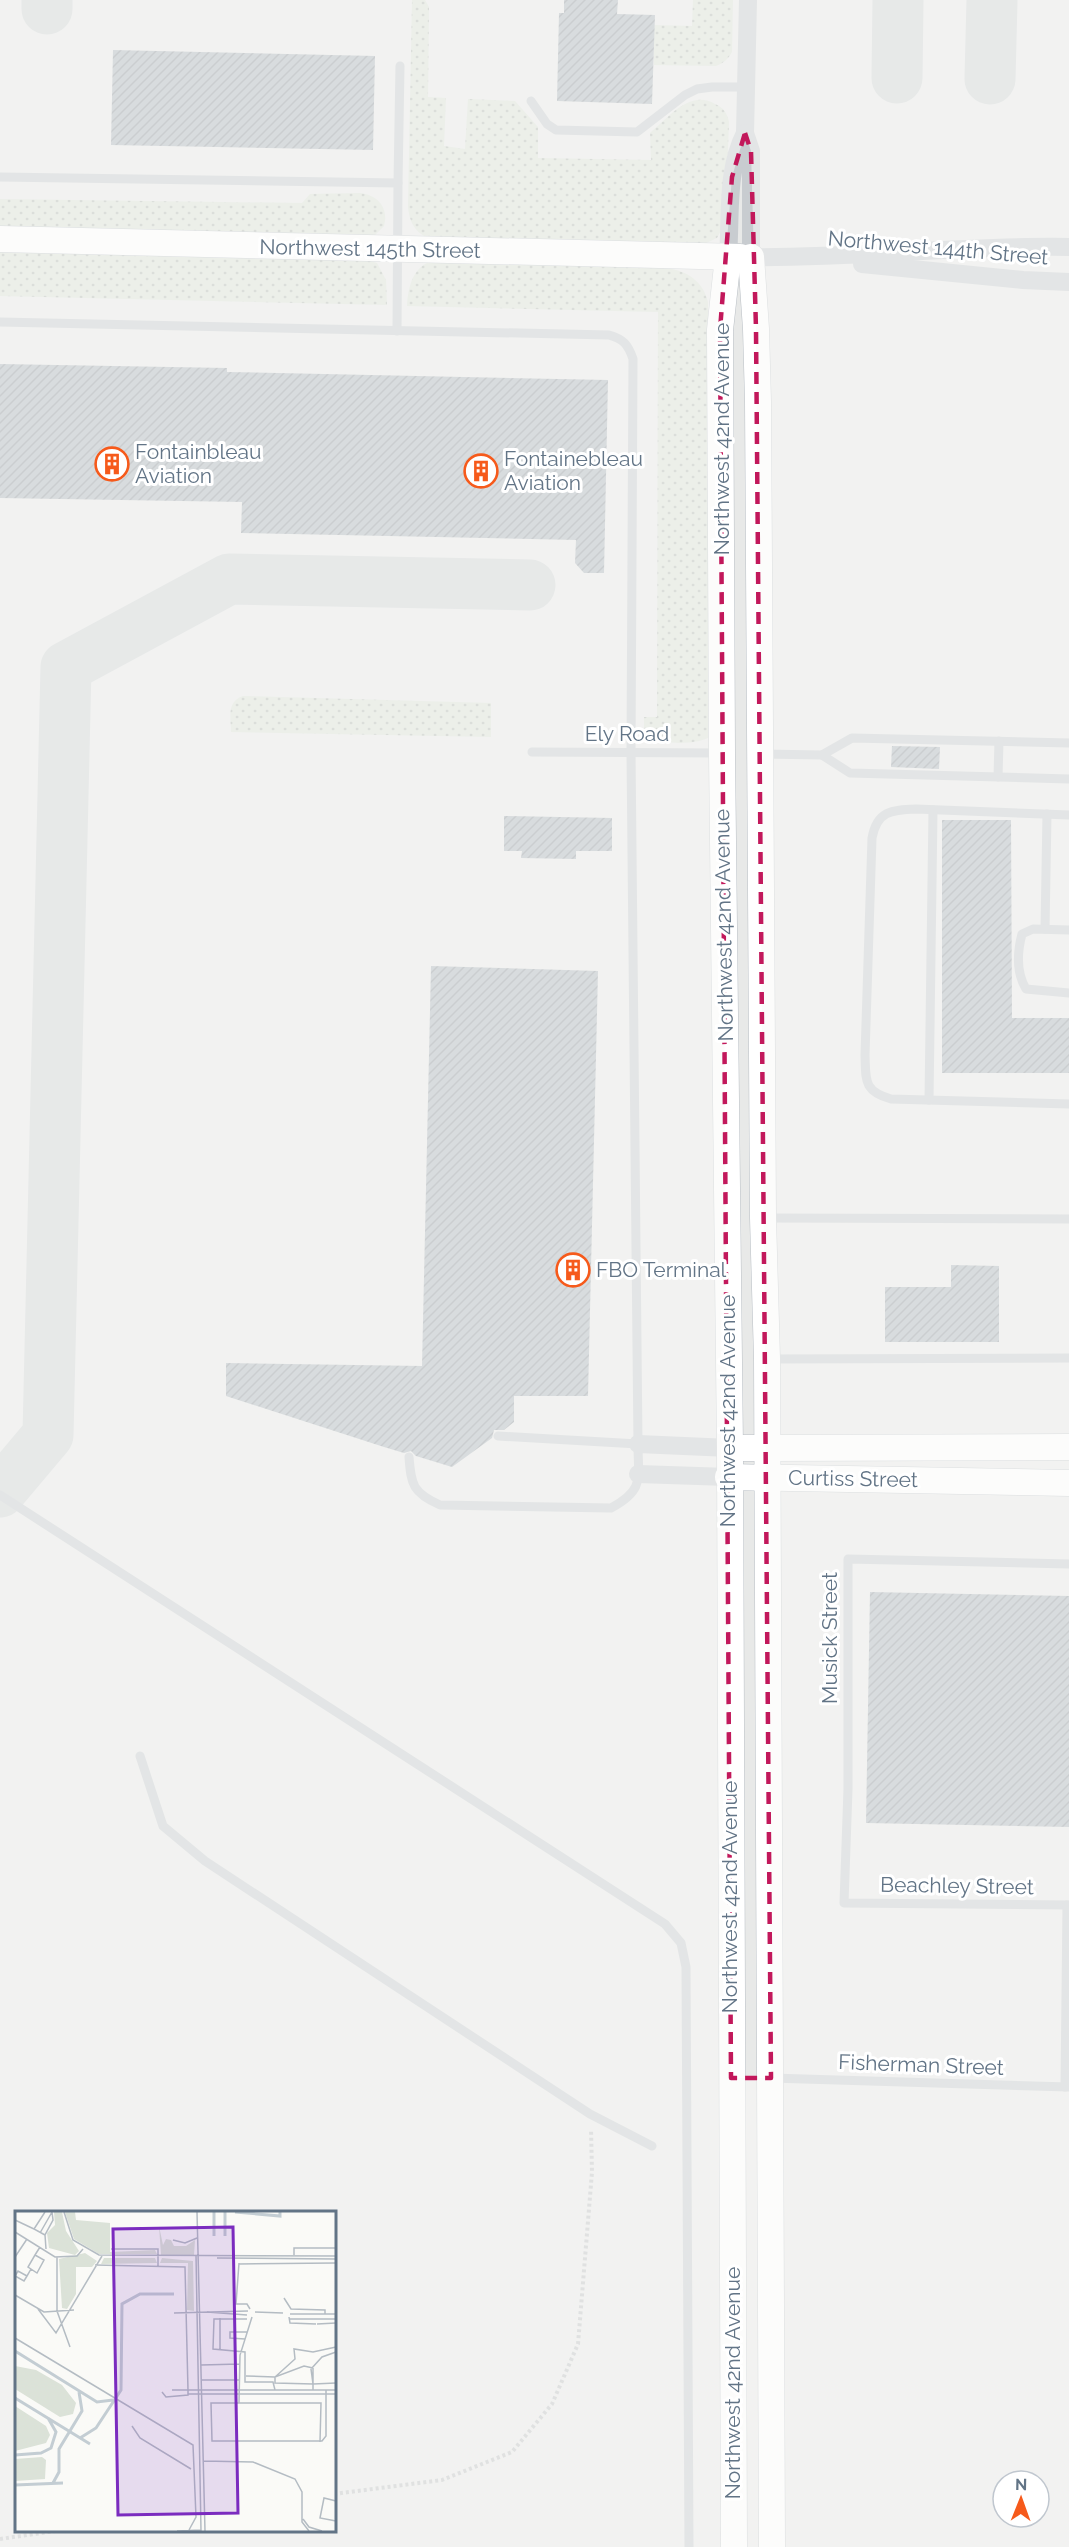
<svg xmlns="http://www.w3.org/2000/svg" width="1069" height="2547" font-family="Raleway,sans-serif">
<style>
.built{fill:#e8e9e8;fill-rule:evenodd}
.green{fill:url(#green-dots)}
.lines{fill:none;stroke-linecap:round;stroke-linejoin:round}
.taxiway{stroke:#d0d4d6;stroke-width:51}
.building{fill:url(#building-hatch)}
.secondary-casing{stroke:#b9bfc5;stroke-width:27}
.path{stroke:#c1c4c6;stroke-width:4;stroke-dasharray:3 3;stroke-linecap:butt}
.lane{stroke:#c8ccd0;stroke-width:9}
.street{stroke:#c8ccd0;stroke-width:18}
.secondary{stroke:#fff;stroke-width:26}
.marked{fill:none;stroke:#c2185b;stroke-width:4.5;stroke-dasharray:12 8;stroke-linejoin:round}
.labels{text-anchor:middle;stroke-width:6;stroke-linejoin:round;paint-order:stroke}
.street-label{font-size:21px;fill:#627486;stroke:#fff}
.poi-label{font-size:21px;fill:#627486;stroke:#fff;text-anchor:start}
.inset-river{fill:none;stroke:#c3cdd3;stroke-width:3}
.inset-road{fill:none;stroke:#b4bcc3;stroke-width:1.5}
.view{fill:#7b2cbf;fill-opacity:0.15;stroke:#7b2cbf;stroke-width:3}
.inset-edge{fill:none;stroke:#627486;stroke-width:3}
</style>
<defs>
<pattern id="green-dots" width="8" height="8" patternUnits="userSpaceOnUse" patternTransform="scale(1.5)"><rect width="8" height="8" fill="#dbe2d8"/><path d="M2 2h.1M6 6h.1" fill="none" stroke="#b5bcb5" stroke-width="1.8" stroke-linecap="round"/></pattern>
<pattern id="building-hatch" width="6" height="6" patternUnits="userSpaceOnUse" patternTransform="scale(1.5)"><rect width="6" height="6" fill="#b0b8bf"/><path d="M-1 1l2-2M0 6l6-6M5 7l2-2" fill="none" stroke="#939aa1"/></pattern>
</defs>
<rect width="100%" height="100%" fill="#fafaf7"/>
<path class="built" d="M0 0H1069V2547H0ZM16 2212H334V2530H16ZM1003 2481H1039V2517H1003Z"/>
<g class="green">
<path d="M412 0H425L429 7 428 97 446 98 444 146 465 149 468 99 515 101 538 127V158L651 160 650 133C668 118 690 89 715 104 724 108 727 113 729 122L725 223 717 238 704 244 430 239C415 232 410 224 408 207Z"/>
<path d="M693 0H733L732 52C728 59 724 63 716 66L654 65V25L692 26Z"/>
<path d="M360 193C378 195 389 208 384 226L374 236 0 228V199L302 203 310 194Z"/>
<polygon points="0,252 371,261 377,263 386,280 387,305 0,296"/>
<path d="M429 262 667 268C687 271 703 281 708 302V738C695 744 667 745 654 738 650 736 647 732 644 728V717H657L658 312 407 306C408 289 412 269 429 262Z"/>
<path d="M243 696 491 703V737L231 732C231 718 226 702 243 696Z"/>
</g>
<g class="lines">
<g class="taxiway">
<polyline points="47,9 47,0"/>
<polyline points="897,78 898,0"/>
<polyline points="990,79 992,0"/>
<polyline points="0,1492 48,1435 66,667 229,579 530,585"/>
</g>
</g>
<g class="building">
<polygon points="564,0 618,0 617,14 655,15 652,104 557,101 559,13 564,13"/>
<polygon points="113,50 375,56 373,150 111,145"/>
<polygon points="0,364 227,368 227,372 608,380 604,573 584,573 575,563 576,540 241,533 242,502 0,498"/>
<polygon points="892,746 940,747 939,769 891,767"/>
<polygon points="504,816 612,818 612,851 576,851 576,859 521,858 522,851 504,851"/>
<polygon points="942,820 1011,820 1012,1018 1069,1018 1069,1073 942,1073"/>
<polygon points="431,966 598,971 588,1396 514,1396 514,1422 504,1430 494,1430 492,1438 452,1467 416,1456 411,1451 404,1453 384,1447 226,1396 226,1363 422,1366"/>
<polygon points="951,1265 999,1266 999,1342 885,1342 885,1287 951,1287"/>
<polygon points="870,1592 1069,1596 1069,1827 866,1823"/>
</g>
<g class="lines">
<defs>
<g id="secondary">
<polyline points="0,239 740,257"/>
<polyline points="728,257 720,330 722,753 730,1448 734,2547"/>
<polyline points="751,257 756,329 758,402 763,1218 767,1359 772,2547"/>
<polyline points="730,1448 1069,1447"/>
<polyline points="728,1477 1069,1483"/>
</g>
</defs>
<use href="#secondary" class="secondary-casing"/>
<g class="path">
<polyline points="334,2494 442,2480 512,2452 552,2404 578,2344 592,2172 591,2129"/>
<polyline points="0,2539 62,2530"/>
</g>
<g class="lane">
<polyline points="531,101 547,124 556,130 637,132 685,95 697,89 712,87 746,87"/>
<polyline points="0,177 398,183 397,331"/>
<polyline points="398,183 400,66"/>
<path d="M0 322 609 335C623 339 628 344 633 359L631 752 638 1444"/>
<polyline points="532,752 720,753"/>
<polyline points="761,754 822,755 852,738 1069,743"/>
<polyline points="822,755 850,773 1069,779"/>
<polyline points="998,777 999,741"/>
<path d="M1069 815 916 809C891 810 877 811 872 838L865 1055C866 1080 863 1091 891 1099L1069 1104"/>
<polyline points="1045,929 1047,814"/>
<path d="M1069 930 1033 929 1022 934C1017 953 1016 972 1026 989L1069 993"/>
<polyline points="929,1100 933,810"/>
<polyline points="765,1218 1069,1219"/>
<polyline points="769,1359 1069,1358"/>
<path d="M409 1457C411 1485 413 1493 440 1505L611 1508C645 1490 638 1478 638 1444L498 1436"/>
<polyline points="0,1495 665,1924 681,1943 686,1967 689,2547"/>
<polyline points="1069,1564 848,1559 848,1789 844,1903 1069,1905"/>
<polyline points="140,1756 163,1826 205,1861 590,2114 652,2146"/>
<polyline points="771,2078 1069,2087"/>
<polyline points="1065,2087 1067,1905"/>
</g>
<g class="street">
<polyline points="748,0 745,133 751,151 751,257"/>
<path d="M728 257C731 216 726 170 745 133"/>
<path d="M741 257C851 259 960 245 1069 247"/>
<polyline points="862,264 1023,280 1069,282"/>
<polyline points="638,1444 730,1448"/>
<polyline points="638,1474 728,1477"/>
</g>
<use href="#secondary" class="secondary"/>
</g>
<path d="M0 0H1069V2547H0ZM745 133 751 151 756 329 771 2078H731L720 330 732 177Z" fill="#fafaf7" fill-opacity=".55" fill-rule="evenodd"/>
<path class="marked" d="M745 133 751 151 756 329 771 2078H731L720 330 732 177Z"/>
<defs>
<symbol id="building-ring" viewBox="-11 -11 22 22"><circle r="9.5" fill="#fff" stroke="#f65a1b" stroke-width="1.5"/><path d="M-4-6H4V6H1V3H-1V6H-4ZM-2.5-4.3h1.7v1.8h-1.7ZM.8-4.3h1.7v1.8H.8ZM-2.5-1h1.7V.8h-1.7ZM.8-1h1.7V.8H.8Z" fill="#f65a1b"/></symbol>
</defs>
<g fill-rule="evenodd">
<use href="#building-ring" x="93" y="445" width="38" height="38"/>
<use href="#building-ring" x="462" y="452" width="38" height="38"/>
<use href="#building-ring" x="554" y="1251" width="38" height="38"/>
</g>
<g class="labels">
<g class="street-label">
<text transform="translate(938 248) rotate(5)" y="7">Northwest 144th Street</text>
<text transform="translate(370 249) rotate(1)" y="7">Northwest 145th Street</text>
<text transform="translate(722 439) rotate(-90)" y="7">Northwest 42nd Avenue</text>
<text x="627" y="741">Ely Road</text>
<text transform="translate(724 925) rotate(-91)" y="7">Northwest 42nd Avenue</text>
<text transform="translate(728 1411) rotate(-90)" y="7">Northwest 42nd Avenue</text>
<text transform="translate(853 1479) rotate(1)" y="7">Curtiss Street</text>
<text transform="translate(830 1638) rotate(-90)" y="7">Musick Street</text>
<text transform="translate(957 1886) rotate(1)" y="7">Beachley Street</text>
<text transform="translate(730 1897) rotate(-90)" y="7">Northwest 42nd Avenue</text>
<text transform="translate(921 2065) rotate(2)" y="7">Fisherman Street</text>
<text transform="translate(733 2383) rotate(-90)" y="7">Northwest 42nd Avenue</text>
</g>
<g class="poi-label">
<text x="135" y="459">Fontainbleau<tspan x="135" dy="24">Aviation</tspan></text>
<text x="504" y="466">Fontainebleau<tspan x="504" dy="24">Aviation</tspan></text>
<text x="596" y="1277">FBO Terminal</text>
</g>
</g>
<g transform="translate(15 2211)">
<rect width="321" height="321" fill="#fafaf7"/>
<path d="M39 1H47L51 20 64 40 60 44 34 37 32 22 40 14ZM50 1H60L61 9 95 12V41L140 39 142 43H84L59 28ZM144 15 148 34 151 28 156 29 159 35H171L180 29 179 44H146ZM70 42 82 50 77 56H61V83L52 98 47 97 44 48ZM89 47H140L142 52 86 53ZM147 47 178 50 179 100 172 99 173 52H145ZM0 155 21 159 47 174 61 192 58 203 45 206 0 178ZM0 195 31 215 35 224 31 232 0 240ZM27 246 31 249 30 268 0 270V248Z" fill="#dbe2d8"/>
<path class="inset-river" d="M199 1V25M220 1 265 5V1M210 25V1M0 140 82 191 98 189M0 187 75 233M65 227 81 217 106 179 107 93 125 83H159M0 244 26 242 36 237 41 221 33 207M38 272 44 261V238L67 200 64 181M0 274 48 272"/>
<path class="inset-road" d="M49 1 58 29 84 44 321 45M182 1 190 320M0 9 19 18M0 21 40 46 62 45 68 38M25 22 37 1M30 24 19 18 30 1M158 29 170 32 182 27M31 38 30 24 38 9 37 1M96 38H143V55M20 44 29 49 22 62 13 56 20 44 25 36M181 44 186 320M279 44V37H321M0 46 12 28M42 46V100L55 136M202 47 321 48M224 52 221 93H232L235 98M224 53 321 52M80 54 170 56 173 179H321M12 65 3 60 0 65 9 70 12 65 16 58M0 84 29 101 59 99M269 87 276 98 310 99V103M23 98 41 122 87 45M192 101 232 104M240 101 268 102M159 102 233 100M275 103H321M237 106 225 144 224 192H196L197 230H307L311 225V179M274 106 275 112 301 113M205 107V140M232 108H199L198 138 230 141V171H258L260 179M274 108H321M302 113 321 112M0 127 178 234 181 306 174 319M230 128 215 127V121H232M186 154 225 153M298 157V173L296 158 307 146 321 141M231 165 260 166 289 155 298 157M187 169H224M298 173 321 172M298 179V173L260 172V166L280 148 279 138 298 141 321 136M147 181 151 186 173 184V179H157M173 183H321M224 192H306L305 231M117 215 125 227 176 258M222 230V250M188 250 238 251 280 268 287 281V311L294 320M321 290 309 287 305 307 321 310M288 308 294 316 307 320M162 320 186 319"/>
<path class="view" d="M218 16 223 302 103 304 98 18Z"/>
<rect width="321" height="321" class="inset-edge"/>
</g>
<g transform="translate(1021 2499) rotate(1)"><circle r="28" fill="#ffffff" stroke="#c0c7cf" stroke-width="1.5"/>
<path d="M0-4.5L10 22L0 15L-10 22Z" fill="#f65a1b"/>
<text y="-9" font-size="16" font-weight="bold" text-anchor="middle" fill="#627486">N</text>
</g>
</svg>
